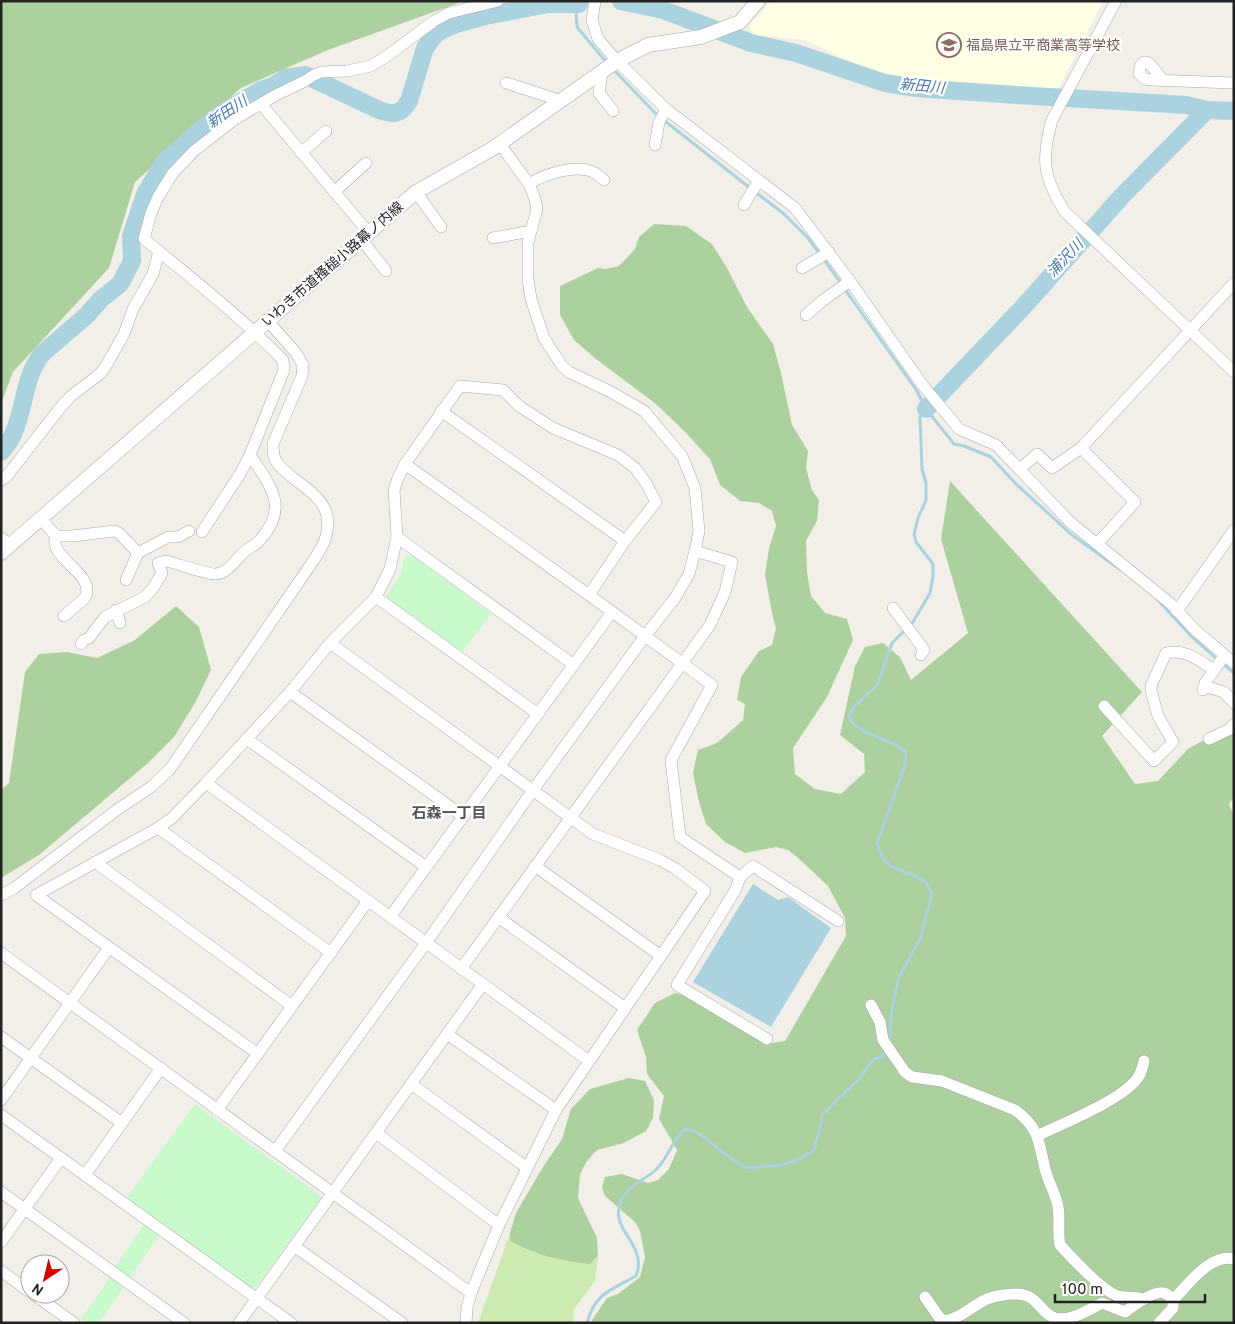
<svg xmlns="http://www.w3.org/2000/svg" width="1235" height="1324" font-family="Overpass,'Noto Sans JP',sans-serif">
<style>
.education{fill:#ffffe5}
.grass{fill:#cdebb0}
.forest{fill:#add19e}
.park{fill:#c8facc}
.water{fill:#aad3df}
.lines{fill:none;stroke-linecap:round;stroke-linejoin:round}
.stream{stroke:#aad3df;stroke-width:3}
.river{stroke:#aad3df;stroke-width:18}
.minor-casing{stroke:#a9a9a9;stroke-width:12}
.tertiary-casing{stroke:#a9a9a9;stroke-width:15}
.minor{stroke:#fff;stroke-width:11}
.tertiary{stroke:#fff;stroke-width:14}
.labels{text-anchor:middle;stroke-width:4.5;stroke-linejoin:round;paint-order:stroke}
.education-label{font-size:14px;fill:#785e54;stroke:#fff;text-anchor:start}
.street-label{font-size:14px;fill:#222;stroke:#fff}
.water-label{font-size:15px;font-style:italic;fill:#4a7aab;stroke:#fff}
.neighbourhood-label{font-size:15px;font-weight:bold;fill:#555;stroke:#fff}
</style>
<rect width="100%" height="100%" fill="#f2efe9"/>
<polygon class="education" points="770,1 1103,1 1058,89 954,87 902,81 858,66 806,40 755,35 749,29 750,24 760,15"/>
<path class="grass" d="M510 1233V1241C535 1254 561 1261 590 1264L598 1256 595 1281 574 1309 573 1323H478Z"/>
<g class="forest">
<polygon points="1,1 464,1 328,50 241,88 135,182 109,268 13,372 1,404"/>
<polygon points="654,224 686,226 712,244 727,268 747,307 773,344 781,373 792,425 808,451 806,468 812,490 819,500 817,521 806,541 807,572 811,596 825,613 847,619 853,640 827,697 793,748 795,774 815,789 841,794 865,772 864,754 840,735 855,666 865,647 883,643 900,657 911,680 968,633 941,539 950,481 1142,692 1102,736 1135,784 1158,781 1188,749 1234,723 1234,797 1229,804 1234,816 1234,1323 592,1323 592,1320 607,1298 618,1294 640,1277 645,1257 640,1231 635,1222 605,1196 602,1187 605,1177 622,1174 648,1183 658,1180 669,1169 677,1150 659,1119 664,1096 647,1074 646,1057 637,1030 655,1003 675,993 701,1000 765,1044 785,1041 846,936 845,918 828,886 796,856 788,850 776,847 745,853 725,842 706,824 699,802 693,773 698,750 717,743 743,720 745,704 737,700 741,677 759,651 772,645 776,628 773,618 765,575 769,548 776,526 772,511 759,503 740,501 720,485 710,459 684,431 656,404 596,359 574,340 560,315 560,286 598,268 606,269 619,266 635,249 639,237"/>
<polygon points="176,606 199,627 211,670 195,703 174,737 148,763 39,855 1,878 1,790 9,783 25,672 39,654 67,652 97,658 135,640"/>
<path d="M629 1078 645 1081 654 1100 653 1118 646 1131 624 1143 597 1150 587 1161 580 1174 578 1198 597 1238 598 1256 590 1264C560 1261 536 1255 510 1241V1233L516 1213 543 1167 562 1139 571 1109 590 1089Z"/>
</g>
<g class="park">
<polygon points="406,555 415,557 491,614 462,652 386,597 402,572 403,561"/>
<polygon points="195,1104 322,1197 256,1287 249,1287 127,1197"/>
<polygon points="145,1223 160,1234 130,1277 115,1267"/>
<polygon points="111,1276 125,1286 99,1323 86,1323 81,1319"/>
</g>
<polygon class="water" points="753,884 778,900 788,897 831,928 771,1027 693,982"/>
<g class="lines">
<g class="stream">
<polyline points="582,1 576,13 577,27 607,63"/>
<polyline points="613,69 656,114 750,188"/>
<polyline points="755,192 783,213 808,238 841,283"/>
<polyline points="844,288 917,391 926,409 954,444 964,446 991,457 1016,484 1072,535 1121,570"/>
<polyline points="1157,599 1191,636 1218,660"/>
<polyline points="1223,664 1234,673"/>
<path d="M888 1044 890 1040 891 1016 898 979 920 939 932 894 926 882 915 876 892 867 883 859 877 843 905 765 906 752C892 739 853 734 849 716L854 707 878 684 892 643 913 622 930 593 933 577V564L916 542 914 534 918 518 926 500V483L922 469 920 417 926 409"/>
<path d="M587 1323C595 1293 611 1290 636 1276 649 1243 606 1230 622 1199 632 1180 650 1180 661 1164 666 1158 679 1132 684 1130 698 1125 729 1162 745 1167 749 1168 756 1167 760 1167 785 1165 793 1164 814 1150L823 1114 858 1080 874 1059 882 1057 886 1049"/>
</g>
<g class="river">
<polyline points="621,1 663,10 751,43 796,53 885,83 916,88 1016,95 1186,105 1207,110 1234,111"/>
<polyline points="926,409 1025,305 1122,196 1207,110"/>
<path d="M1 452C27 425 19 382 42 354L87 315 101 299 120 284 132 261 131 236 145 194 165 161 217 116 261 90 273 86 286 78 305 75 379 110C394 115 401 115 409 101L425 48 434 36 440 31 456 24 485 16 548 4H579"/>
</g>
<defs>
<g id="minor">
<polyline points="595,1 592,20 598,39 617,61 666,109 795,208 850,281 921,383 959,429 996,445 1070,522 1171,604 1195,630 1234,663"/>
<path d="M1116 1 1052 120C1041 159 1043 177 1065 212L1234 372"/>
<polyline points="602,73 599,93 613,111"/>
<polyline points="1163,80 1149,63 1144,62 1141,65 1139,74 1145,79 1151,80 1234,83"/>
<polyline points="506,83 553,98 559,102"/>
<polyline points="261,104 368,232"/>
<polyline points="655,145 659,122 666,109"/>
<polyline points="301,153 326,131"/>
<path d="M529 184C544 174 578 163 595 173 598 175 601 178 604 180"/>
<polyline points="334,192 366,163"/>
<polyline points="416,192 441,227"/>
<polyline points="744,205 759,180"/>
<polyline points="493,238 531,231"/>
<polyline points="361,239 386,271"/>
<polyline points="802,268 829,252"/>
<polyline points="806,315 822,301 850,281"/>
<polyline points="441,411 625,541"/>
<polyline points="1081,448 1135,502 1097,544"/>
<polyline points="405,464 589,595 712,685 671,760 680,837 740,877"/>
<polyline points="1020,469 1037,454 1052,468 1081,448 1234,283"/>
<polyline points="1,480 6,477 60,408 71,396 101,373 107,364 124,334 133,309 153,274 159,251"/>
<path d="M41 519 56 536C55 539 54 542 55 544 58 562 96 577 85 598L64 616"/>
<path d="M202 532 240 474 250 455 284 370 283 360C240 316 191 278 144 239L151 213 158 197 173 173 194 151 235 119 276 95 305 81 314 75 321 72 347 71 371 66 387 56 434 21 449 13 498 1"/>
<polyline points="56,536 72,536 115,531 120,534 138,553"/>
<polyline points="397,537 574,665"/>
<polyline points="1,538 11,545"/>
<polyline points="126,580 138,553 168,537 178,537 189,531"/>
<polyline points="376,597 538,714"/>
<polyline points="893,608 922,647 924,650 921,655"/>
<polyline points="116,610 120,623"/>
<polyline points="1177,611 1234,530"/>
<polyline points="330,643 593,834 660,860 676,869 705,891 556,1110 499,1225 471,1293 467,1308 466,1323"/>
<path d="M81 644 84 640 89 638 105 617 145 597 153 588 162 573 158 563 166 561C179 564 202 573 214 574 226 575 235 561 242 554 247 548 255 546 260 540 290 507 270 485 250 455"/>
<polyline points="1204,686 1224,692 1234,703"/>
<polyline points="1203,690 1205,683 1224,656"/>
<polyline points="290,692 463,816"/>
<path d="M1104 706 1154 761 1173 742 1158 716 1151 690V686L1166 653C1184 648 1200 661 1214 670"/>
<polyline points="247,739 426,867"/>
<polyline points="1209,739 1230,729 1234,724"/>
<polyline points="206,783 589,1061"/>
<polyline points="158,828 331,953"/>
<polyline points="95,862 292,1006"/>
<polyline points="535,866 661,956"/>
<path d="M1 895 13 889 118 809 151 787 170 769 307 570C314 560 321 550 325 540 339 496 297 488 277 463 273 457 273 451 273 444L302 376 303 365 296 353 268 321"/>
<polyline points="390,917 612,612"/>
<polyline points="498,917 625,1008"/>
<polyline points="1,953 471,1293"/>
<polyline points="461,969 710,625 725,592 732,562 695,551"/>
<path d="M871 1005 880 1022 883 1040 905 1072 912 1077 942 1081 1015 1110C1039 1127 1039 1143 1045 1169 1048 1181 1054 1191 1057 1202 1061 1215 1057 1231 1060 1245 1071 1257 1103 1292 1118 1296 1127 1298 1137 1297 1145 1299"/>
<polyline points="447,1034 556,1110"/>
<polyline points="1,1037 122,1123"/>
<polyline points="767,1039 677,985 736,889 740,877 753,866 838,921"/>
<polyline points="258,1054 36,895 158,828 172,818 206,783 290,692 330,643 376,597 390,569 397,537 394,490 398,478 405,464 460,386 503,390 519,406 553,428 618,455 635,468 646,483 656,502 625,541 589,595"/>
<polyline points="411,1084 526,1167"/>
<polyline points="1,1100 108,949"/>
<polyline points="217,1110 368,901"/>
<polyline points="1,1115 291,1323"/>
<polyline points="376,1133 499,1225"/>
<path d="M1037 1136C1063 1123 1120 1101 1137 1079 1141 1073 1143 1067 1144 1061"/>
<polyline points="275,1151 426,943 533,790 645,636 675,598 689,574 695,551 699,531 695,488 682,456 644,411 611,392 569,372 562,366 544,338 531,299 528,279 528,242 537,209 535,199 529,184 500,144"/>
<polyline points="85,1175 161,1068"/>
<polyline points="1,1192 184,1323"/>
<polyline points="1,1242 61,1158"/>
<polyline points="294,1246 402,1323"/>
<polyline points="1,1271 30,1292"/>
<polyline points="33,1294 74,1323"/>
<path d="M925 1297 939 1317 944 1321C961 1318 971 1307 985 1300 993 1296 1007 1294 1016 1294 1039 1294 1039 1313 1055 1318 1070 1322 1089 1310 1102 1303L1125 1312C1133 1306 1154 1290 1164 1293 1168 1294 1170 1297 1173 1300V1308L1159 1323"/>
<path d="M1173 1300C1188 1285 1210 1253 1234 1259"/>
<polyline points="239,1323 483,984"/>
</g>
<polyline id="tertiary" points="1,553 416,192 492,149 617,61 648,45 701,37 740,22 758,1"/>
</defs>
<use href="#minor" class="minor-casing"/>
<use href="#tertiary" class="tertiary-casing"/>
<use href="#minor" class="minor"/>
<use href="#tertiary" class="tertiary"/>
</g>
<defs>
<symbol id="school-ring" viewBox="-11 -11 22 22"><circle r="9.5" fill="#fff" stroke="#8d6e63" stroke-width="1.5"/><path d="M0-5L7-2L0 1L-7-2ZM-4 1L0 2.5L4 1V4Q0 6-4 4Z" fill="#8d6e63"/></symbol>
</defs>
<g fill-rule="evenodd">
<use href="#school-ring" x="935" y="31" width="28" height="28"/>
</g>
<g class="labels">
<g class="education-label">
<text x="966" y="50">福島県立平商業高等学校</text>
</g>
<g class="street-label">
<text transform="translate(332 264) rotate(-41)" y="5">いわき市道搔槌小路幕ノ内線</text>
</g>
<g class="water-label">
<text transform="translate(922 86) rotate(5)" y="5">新田川</text>
<text transform="translate(227 112) rotate(-34)" y="5">新田川</text>
<text transform="translate(1065 258) rotate(-47)" y="5">浦沢川</text>
</g>
<g class="neighbourhood-label">
<text x="449" y="818">石森一丁目</text>
</g>
</g>
<rect width="1235" height="1324" fill="none" stroke="#222222" stroke-width="5"/>
<g transform="translate(45 1279) rotate(215)"><circle r="24" fill="#ffffff" stroke="#a7a7a7"/>
<path d="M0-4L9 19L0 12L-9 19Z" fill="#d40000"/>
<text y="-8" font-size="14" font-weight="bold" text-anchor="middle" fill="#222222">N</text>
</g>
<path d="M1055 1294v8h150v-8" fill="none" stroke="#222222" stroke-width="2.5"/>
<text x="1062" y="1294" font-size="15" fill="#222222" stroke="#ffffff" stroke-width="4" paint-order="stroke">100 m</text>
</svg>
